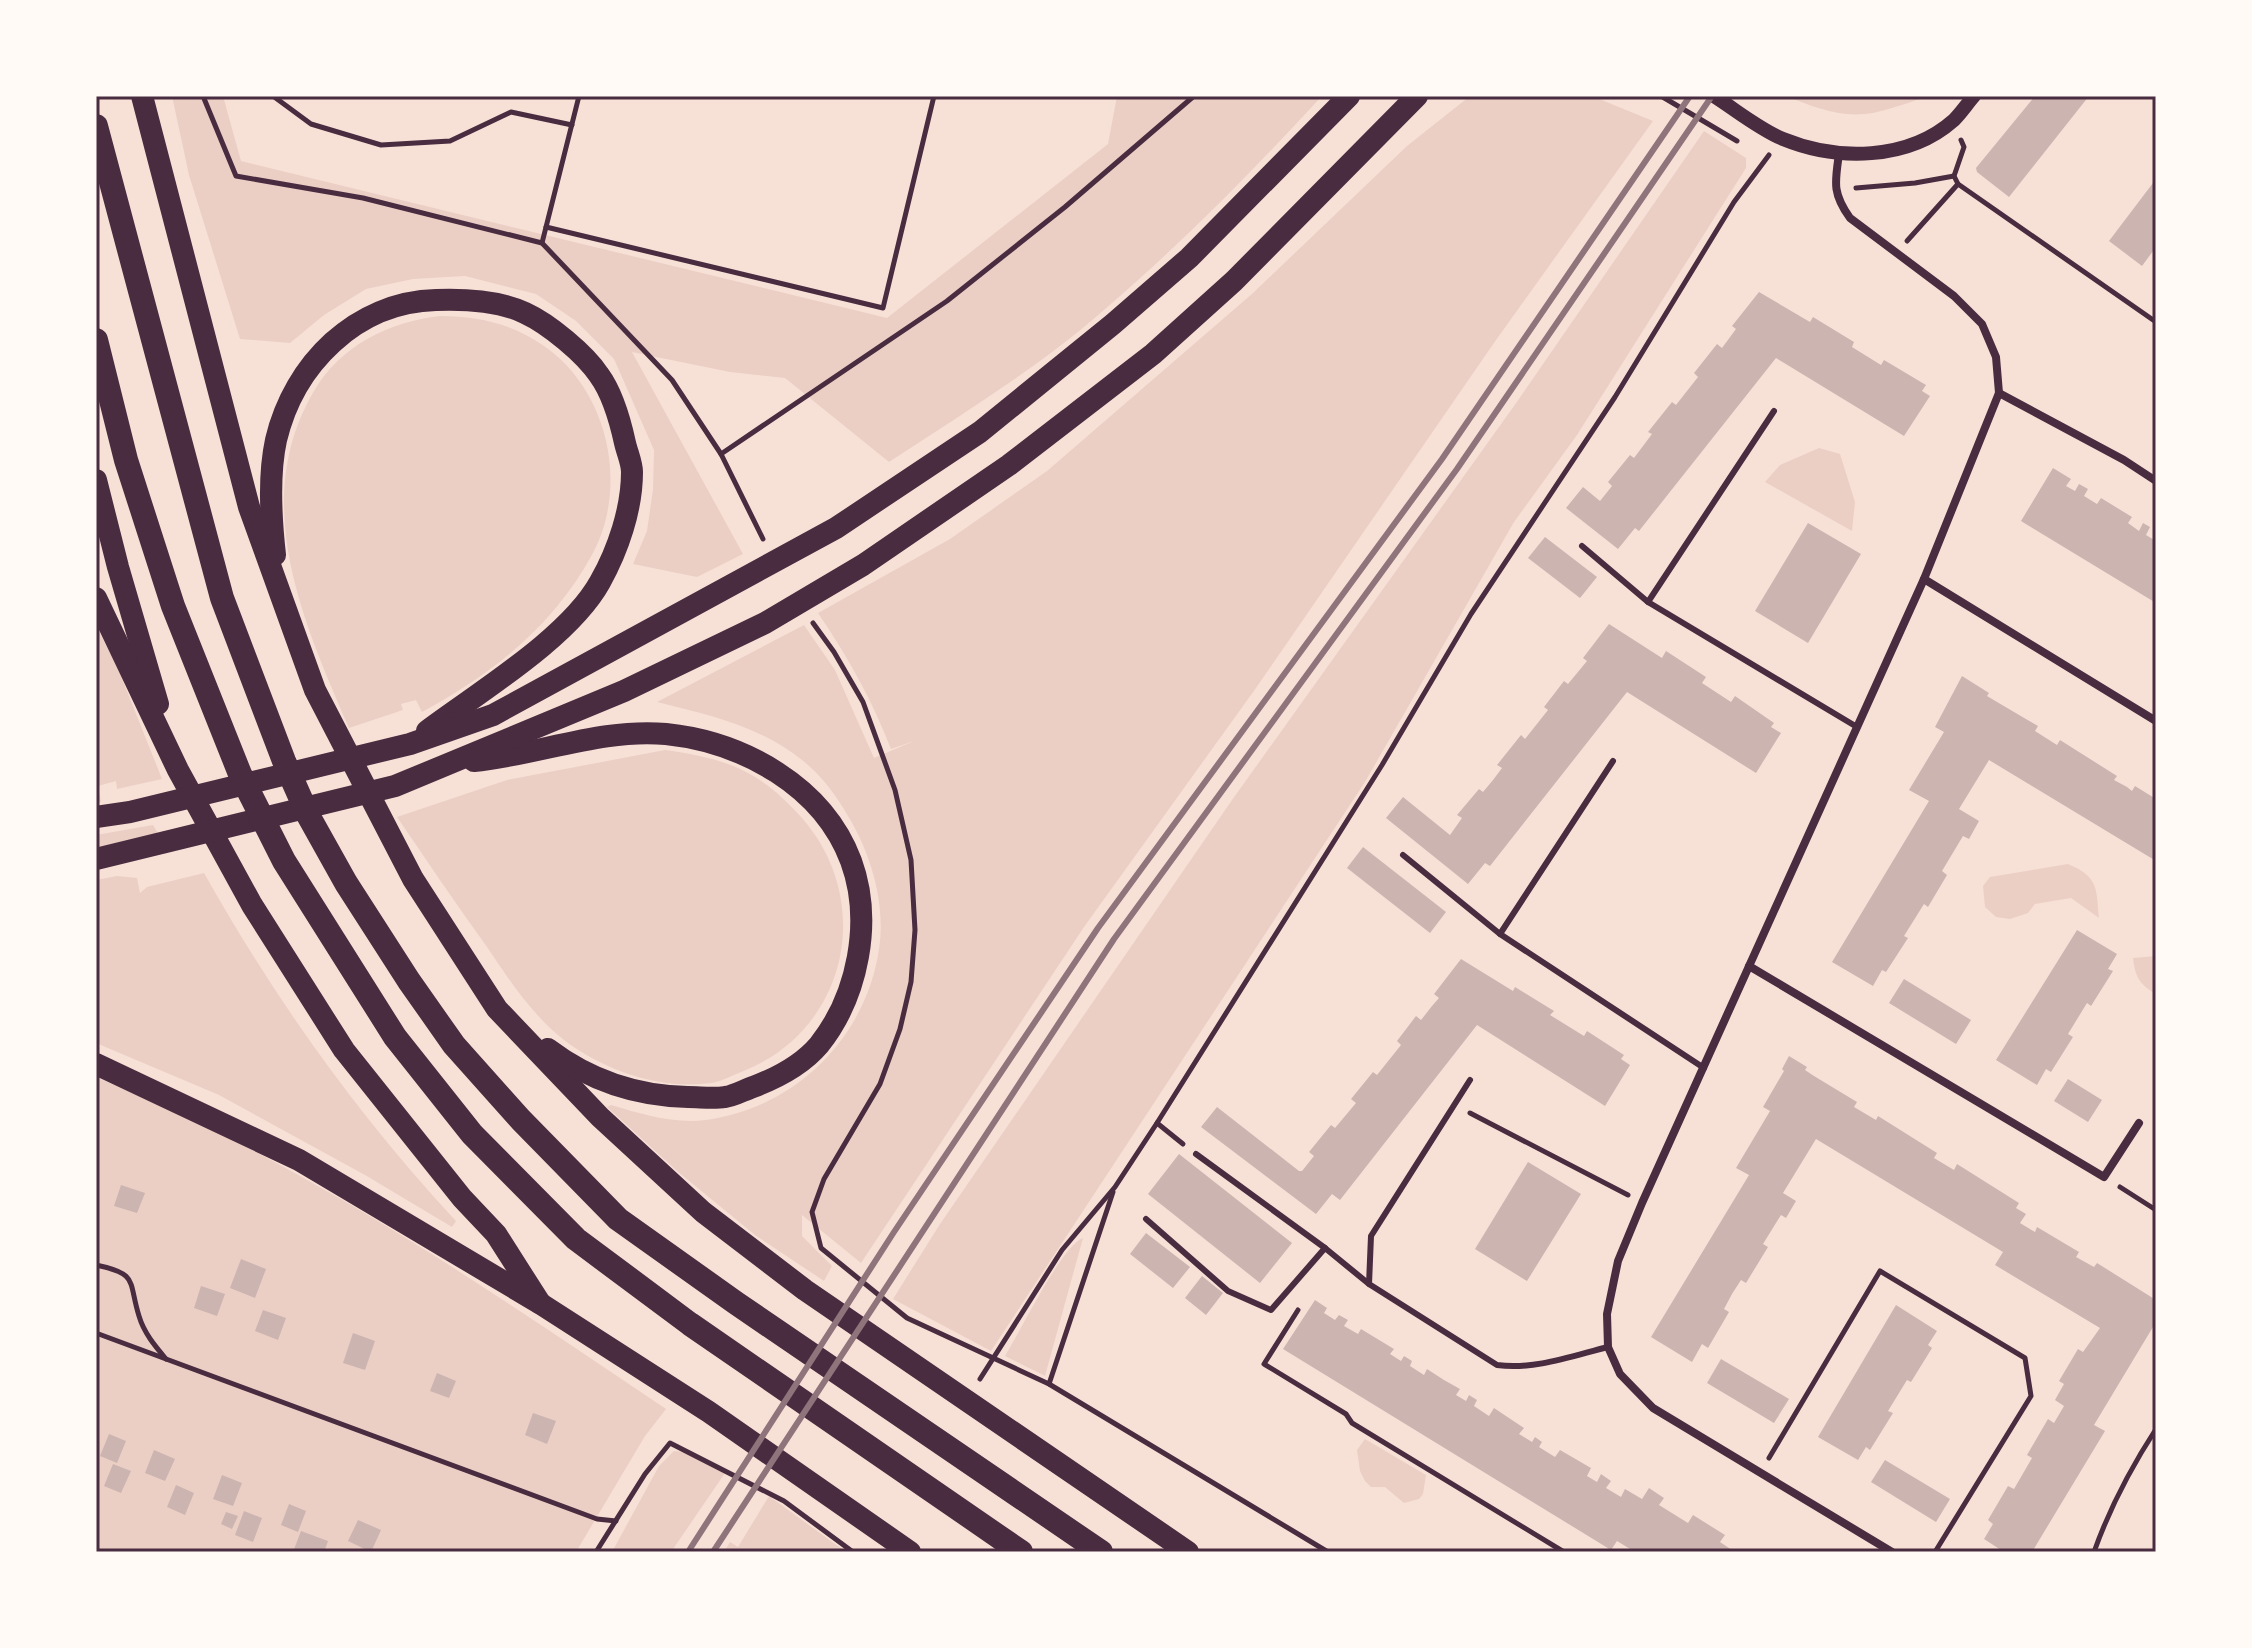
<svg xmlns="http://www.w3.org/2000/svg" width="2252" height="1648" font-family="Poppins,sans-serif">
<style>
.green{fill:#ebcfc5}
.building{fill:#ccb4b1}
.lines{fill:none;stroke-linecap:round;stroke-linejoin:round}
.path{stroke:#4a2c40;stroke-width:5}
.service{stroke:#4a2c40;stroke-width:6}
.minor{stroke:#4a2c40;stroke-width:8}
.tertiary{stroke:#4a2c40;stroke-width:14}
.trunk{stroke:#4a2c40;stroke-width:22}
.motorway{stroke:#4a2c40;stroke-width:24}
.rail{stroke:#8f747c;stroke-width:6}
.neatline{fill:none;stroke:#4a2c40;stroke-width:3}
</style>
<rect width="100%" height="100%" fill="#f7e1d7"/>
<g class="green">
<path d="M172 96H223L241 161 887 318 1108 144 1117 96H1322C1253 171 1181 244 1104 310 1038 368 962 414 889 462L785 378 730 372 632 352 743 554 697 577 633 564 647 531 653 489 654 450 614 359 576 321 536 294 465 276 413 279 366 289 324 315 290 343 240 339 189 175Z"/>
<path d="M1470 96H1592L1653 121 1496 340 1256 688 1084 927 861 1263 802 1215V1236L832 1266 824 1281 755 1235 677 1171 607 1107 611 1105C641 1114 674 1124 706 1120 795 1108 866 1038 879 949 886 904 871 854 848 816 836 795 821 775 802 760 760 726 709 715 657 702L804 625 835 670 874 758 914 741 891 749C872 700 848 657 818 613L950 539 1047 471 1253 293 1407 146Z"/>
<path d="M1786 96H1925C1916 101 1905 104 1895 107 1852 122 1826 112 1786 96Z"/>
<polygon points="1704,131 1746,158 1746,168 1577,435 1514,522 1365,782 991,1351 893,1299 940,1224 1232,800 1514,406"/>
<path d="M440 316C478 316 513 324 544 346 608 390 629 485 593 553 553 627 493 673 422 712L416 700 401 704 403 710 349 728C303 622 249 501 314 391 341 345 389 322 440 316Z"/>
<polygon points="1819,448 1840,454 1855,502 1852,531 1765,482 1780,465"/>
<polygon points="96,625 119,671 162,779 117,789 116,781 98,786 101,802 96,803"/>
<path d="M665 750C728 759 759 770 802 818 874 900 849 1027 746 1070 735 1074 723 1081 712 1083 660 1090 605 1071 564 1040 531 1014 510 981 487 947 456 904 427 861 397 817L507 780Z"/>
<polygon points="153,825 159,835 96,848 96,835"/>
<path d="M2068 864C2099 877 2096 888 2099 918L2071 898 2035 904 2028 913 2010 919 1996 917 1985 907 1983 886 1990 877Z"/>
<path d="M204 873C275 999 358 1116 456 1221L452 1227 365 1175 219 1095 96 1043V880L117 876 137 878 140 893 147 887Z"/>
<path d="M2156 956V994C2140 985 2135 977 2133 958Z"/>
<path d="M96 1077C159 1105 222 1133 282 1166 415 1238 541 1325 666 1409L645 1436 576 1552H96Z"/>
<path d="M1083 1238 1045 1376 1005 1356C1020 1332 1062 1245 1083 1238Z"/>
<polygon points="1365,1439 1426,1475 1423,1494 1419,1499 1404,1503 1385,1487 1371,1487 1365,1481 1360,1471 1357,1450"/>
<polygon points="674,1451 684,1452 725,1473 671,1552 612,1552 659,1466"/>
<polygon points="769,1496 846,1552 724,1552 730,1542 738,1547"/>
</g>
<g class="building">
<polygon points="2035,96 2089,96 2009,197 1977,172 1976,168"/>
<polygon points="2156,179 2156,247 2142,266 2109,241"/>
<polygon points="1759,292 1810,322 1813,317 1854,342 1852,347 1881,365 1884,360 1926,385 1922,391 1930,396 1904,436 1776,358 1639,531 1635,528 1618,549 1566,508 1583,487 1600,501 1612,486 1608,482 1630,455 1634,458 1652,434 1648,432 1672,402 1676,405 1698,377 1694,373 1717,344 1722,348 1736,329 1732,326"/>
<polygon points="2053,468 2071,479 2066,486 2075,491 2079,484 2088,489 2084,496 2097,504 2101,498 2132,517 2128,523 2139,531 2143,523 2150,527 2146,535 2156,541 2156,603 2021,521"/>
<polygon points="1808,523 1861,554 1808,643 1755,611"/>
<polygon points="1545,537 1597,577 1580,598 1528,558"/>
<polygon points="1609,624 1662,658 1666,651 1706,677 1702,683 1731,702 1735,696 1774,723 1771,727 1781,733 1756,773 1627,692 1490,866 1485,863 1468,884 1386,818 1403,797 1450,835 1462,818 1457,815 1479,789 1483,792 1493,780 1502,768 1497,765 1521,735 1525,739 1548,710 1544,707 1564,681 1568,684 1587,661 1583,658"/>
<polygon points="1962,676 1989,693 1987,696 1992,699 2038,726 2035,731 2057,745 2060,740 2117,776 2114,780 2127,787 2132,791 2135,786 2156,799 2156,861 1989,760 1959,809 1979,821 1969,839 1963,836 1942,871 1947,875 1928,907 1924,904 1904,936 1908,938 1886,972 1882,970 1873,986 1832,962 1929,801 1909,790 1944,732 1935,727"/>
<polygon points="1363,847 1446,912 1430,933 1347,868"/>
<polygon points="2077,930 2117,954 2108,969 2113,971 2091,1006 2087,1003 2068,1034 2073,1037 2051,1072 2046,1069 2037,1085 1996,1060"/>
<polygon points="1461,959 1513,991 1515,987 1554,1011 1550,1015 1584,1036 1587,1031 1624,1055 1621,1059 1630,1065 1605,1106 1477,1025 1340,1200 1332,1194 1316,1214 1201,1127 1217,1107 1299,1171 1302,1171 1314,1156 1309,1152 1331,1125 1335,1128 1356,1103 1351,1099 1373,1072 1377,1075 1401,1045 1397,1041 1416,1016 1421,1020 1432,1006 1439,998 1434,994"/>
<polygon points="1904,979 1971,1020 1956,1044 1889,1003"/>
<polygon points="1789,1056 1807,1067 1805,1070 1814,1076 1857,1102 1854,1107 1876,1120 1878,1116 1937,1153 1934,1158 1954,1170 1957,1164 2019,1203 2016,1208 2026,1214 2020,1223 2035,1232 2037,1227 2079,1252 2076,1257 2094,1267 2097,1263 2156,1300 2156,1322 2094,1425 2105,1431 2032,1552 2004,1552 1984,1539 1993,1524 1988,1520 2008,1486 2014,1489 2032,1458 2027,1455 2048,1419 2054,1423 2064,1406 2055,1400 2064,1384 2059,1381 2078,1349 2083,1352 2100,1328 1995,1265 2003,1252 1816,1139 1783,1193 1796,1201 1786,1218 1781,1215 1763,1244 1768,1247 1746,1283 1741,1280 1732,1294 1724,1309 1729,1312 1708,1348 1702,1344 1692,1362 1651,1337 1749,1175 1736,1168 1770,1111 1763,1107 1784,1071 1782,1069"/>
<polygon points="2068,1079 2102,1100 2088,1122 2054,1101"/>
<polygon points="1179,1154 1292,1243 1260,1283 1148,1194"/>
<polygon points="1528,1162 1581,1194 1527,1281 1475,1249"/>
<polygon points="121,1185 145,1193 137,1213 114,1206"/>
<polygon points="1146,1233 1190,1267 1173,1288 1130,1254"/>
<polygon points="241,1259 266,1269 255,1298 230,1288"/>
<polygon points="1202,1276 1223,1293 1206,1315 1185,1298"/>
<polygon points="201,1286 225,1294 217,1316 194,1308"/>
<polygon points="1315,1300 1327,1308 1324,1313 1335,1320 1339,1315 1348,1320 1344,1326 1358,1334 1361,1329 1394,1349 1390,1354 1401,1361 1404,1356 1412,1361 1410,1366 1424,1375 1427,1369 1444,1380 1460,1389 1456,1395 1466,1401 1469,1395 1477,1400 1474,1406 1489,1416 1494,1408 1524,1428 1519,1434 1532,1442 1535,1437 1542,1442 1539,1447 1555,1457 1560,1450 1591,1468 1587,1476 1597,1482 1601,1474 1611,1481 1606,1488 1621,1497 1625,1489 1642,1499 1649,1488 1664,1498 1659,1505 1688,1523 1693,1515 1725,1535 1720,1542 1735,1552 1635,1552 1617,1541 1611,1550 1283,1349"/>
<polygon points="1896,1305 1937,1331 1928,1345 1932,1348 1911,1382 1907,1380 1888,1411 1893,1413 1870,1450 1866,1447 1858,1460 1818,1437"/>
<polygon points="263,1310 286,1318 278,1340 255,1331"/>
<polygon points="353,1333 375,1341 365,1370 343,1363"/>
<polygon points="1721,1359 1789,1399 1774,1423 1707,1383"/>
<polygon points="437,1373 456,1381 449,1398 430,1391"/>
<polygon points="533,1413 556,1421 547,1444 525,1435"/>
<polygon points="109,1434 126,1441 117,1463 100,1456"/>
<polygon points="154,1450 175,1459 165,1481 145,1473"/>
<polygon points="1885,1460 1950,1499 1936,1522 1871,1482"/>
<polygon points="113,1464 131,1471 121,1493 104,1486"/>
<polygon points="222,1475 242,1483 233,1506 213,1499"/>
<polygon points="176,1485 194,1493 185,1515 167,1507"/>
<polygon points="289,1504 306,1511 298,1532 281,1525"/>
<polygon points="244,1511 262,1518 253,1542 235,1535"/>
<polygon points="226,1512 238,1516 232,1529 221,1524"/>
<polygon points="358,1520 381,1530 371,1552 348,1541"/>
<polygon points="301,1531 328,1541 324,1552 293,1552"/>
</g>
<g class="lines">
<g class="path">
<polyline points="203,96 236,176 363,198 542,243"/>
<polyline points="273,96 311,124 381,145 450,141 511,112 572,125"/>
<polyline points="579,96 542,243 672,380 721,454 763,539"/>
<polyline points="1661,96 1737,141"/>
<polyline points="1961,140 1964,147 1954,176 1958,184 2156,322"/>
<polyline points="1856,188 1915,183 1954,176"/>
<polyline points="546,227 883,308 934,96"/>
<polyline points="1907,241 1958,184"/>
<polyline points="721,454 947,301 1065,207 1194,96"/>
<polyline points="813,623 834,652 863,702 895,790 911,860 915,930 911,982 900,1029 880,1084 824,1179 812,1212 821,1248 907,1318 1049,1384 1328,1552"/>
<polyline points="1470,1113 1628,1195"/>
<polyline points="1157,1123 1183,1144"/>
<polyline points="2120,1187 2156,1210"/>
<path d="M96 1265C139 1274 128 1281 139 1316 144 1333 155 1346 166 1359"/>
<polyline points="1298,1310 1264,1364 1346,1414 1352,1423 1564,1552"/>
<polyline points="96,1333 597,1519 616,1521"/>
<polyline points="980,1379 1062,1250 1115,1187 1157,1123 1382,765 1471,614 1615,397 1734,202 1769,155"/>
<polyline points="1049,1384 1113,1192"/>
<polyline points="1769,1458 1880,1271 2025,1358 2031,1396 1935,1552"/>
<polyline points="596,1552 645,1474 670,1443 784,1501 853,1552"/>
<path d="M2094 1552C2110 1507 2130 1469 2156 1429"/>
</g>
<g class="service">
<polyline points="1774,411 1648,602 1857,727"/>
<polyline points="1582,546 1648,602"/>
<polyline points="1613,761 1500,934 1704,1068"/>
<polyline points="1403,855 1500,934"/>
<path d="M1470 1080 1371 1236 1369 1284 1497 1365C1535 1370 1572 1356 1608 1347"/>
<polyline points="1196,1154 1325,1248"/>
<polyline points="1146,1219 1228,1291 1271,1310 1325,1248 1369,1284"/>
</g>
<g class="minor">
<path d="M1839 154C1835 182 1832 193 1850 218L1954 296 1982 324 1996 357 1999 393 1924 579 1642 1203 1618 1261 1607 1314 1608 1347 1620 1374 1653 1408 1892 1552"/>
<polyline points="1999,393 2124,460 2156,481"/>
<polyline points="1924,579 2156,721"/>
<polyline points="1749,966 2104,1177 2139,1123"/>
</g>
<path class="tertiary" d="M1714 96C1736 110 1759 129 1783 139 1837 161 1908 161 1954 120 1961 113 1967 104 1974 96"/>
<g class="trunk">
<polyline points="142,96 249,507 315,690 413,879 497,1009 600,1117 703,1212 805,1290 1188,1552"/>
<polyline points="96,480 118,567 158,704"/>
<path d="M275 555C271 519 268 477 276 440 294 364 356 302 436 300 464 299 500 301 525 313 549 324 585 354 599 375 613 394 620 420 625 443 627 452 632 463 632 472 632 509 618 550 600 582 569 638 479 692 427 731"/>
<polyline points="96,598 178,770 252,905 344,1050 462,1198 496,1234 540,1303"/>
<path d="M474 761C537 755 602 728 666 734 743 742 823 786 851 861 873 921 858 996 819 1045 802 1065 777 1078 753 1087 744 1090 734 1096 725 1097 713 1099 700 1097 688 1097 637 1096 589 1080 548 1049"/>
<polyline points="96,817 130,812 410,744 493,715 836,528 980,432 1113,324 1189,258 1349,96"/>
<polyline points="96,859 395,786 624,691 765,623 863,565 1009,465 1153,354 1234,281 1417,96"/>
<polyline points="96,1064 299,1160 541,1304 709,1412 910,1552"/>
</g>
<g class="motorway">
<polyline points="96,126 222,598 284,761 308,815 346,883 409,981 454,1045 521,1120 618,1219 736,1303 1101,1552"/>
<polyline points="96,340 126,460 173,606 240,774 284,861 395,1037 472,1134 576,1239 690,1324 1021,1552"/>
</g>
<g class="rail">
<polyline points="688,1552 894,1232 1098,928 1442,459 1690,96"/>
<polyline points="713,1552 1114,939 1457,469 1712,96"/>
</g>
</g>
<rect width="2252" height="1648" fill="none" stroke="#fffaf5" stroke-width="196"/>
<rect x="98" y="98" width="2056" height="1452" class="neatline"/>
</svg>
